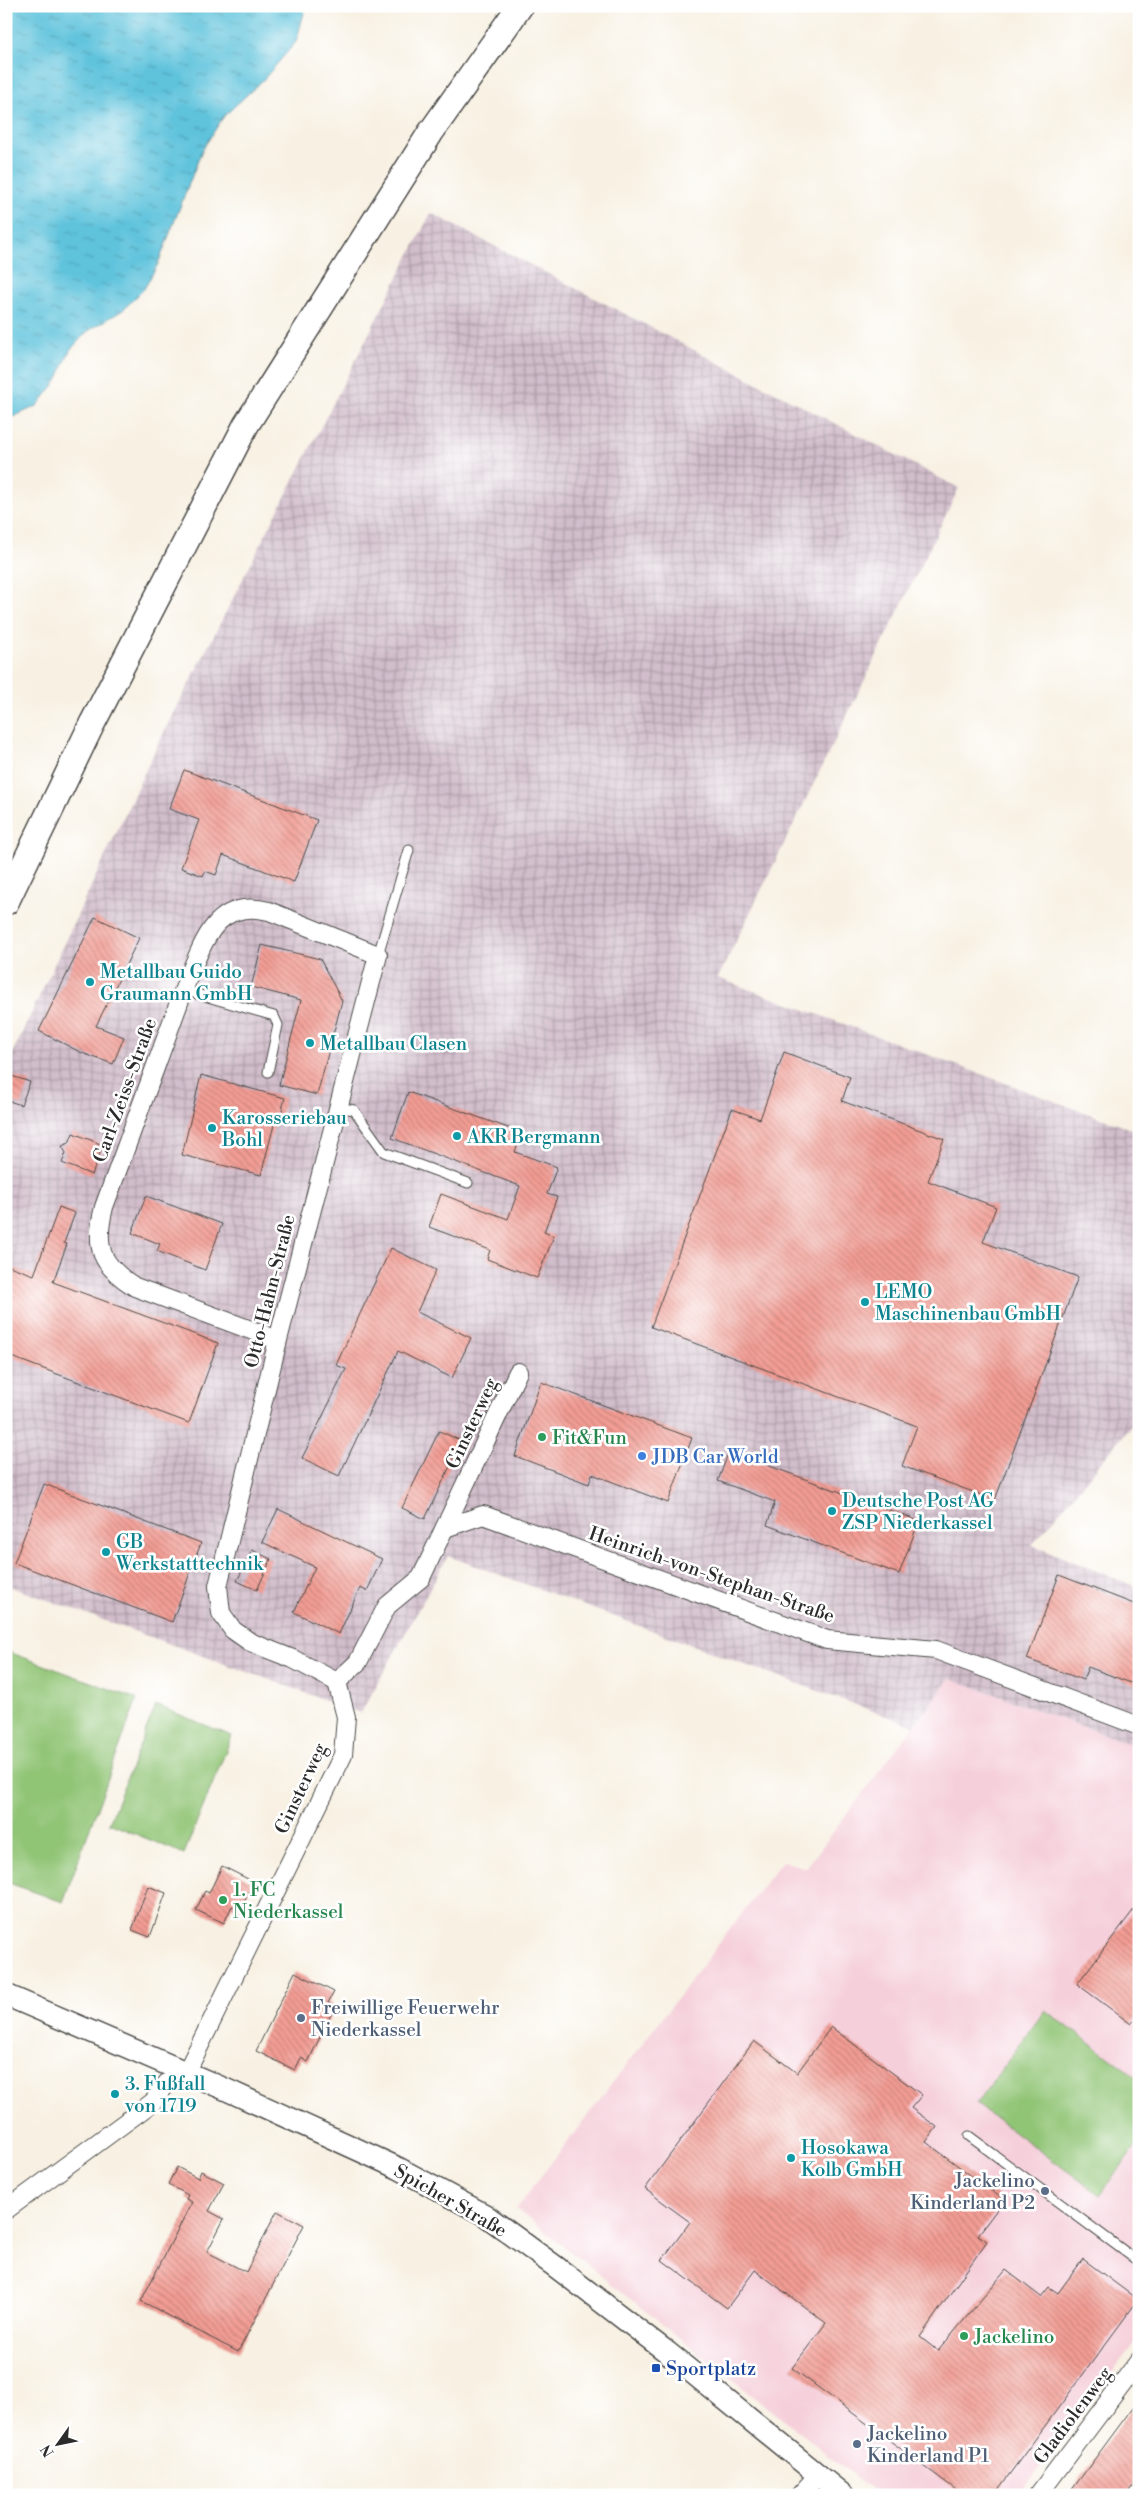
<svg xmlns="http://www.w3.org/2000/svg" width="1145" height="2501" font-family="'Libre Bodoni',serif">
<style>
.built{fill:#f5cfda}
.industrial{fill:url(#industrial-grid)}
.green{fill:#91c576;stroke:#5e7850}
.water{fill:url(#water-ripples);stroke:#447784}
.building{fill:url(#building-back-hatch)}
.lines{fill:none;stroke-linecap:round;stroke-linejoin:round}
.service-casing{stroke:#4a4947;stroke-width:11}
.minor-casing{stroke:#4a4947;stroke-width:20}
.tertiary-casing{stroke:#4a4947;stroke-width:24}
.secondary-casing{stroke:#4a4947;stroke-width:28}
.service{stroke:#fff;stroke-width:9}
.minor{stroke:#fff;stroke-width:18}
.tertiary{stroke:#fff;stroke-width:21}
.secondary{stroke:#fff;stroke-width:25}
.culture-dot{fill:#0f9aa8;stroke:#fff;stroke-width:2}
.leisure-dot{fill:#2e9e5b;stroke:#fff;stroke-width:2}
.shop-dot{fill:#3f7fe0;stroke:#fff;stroke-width:2}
.service-dot{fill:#5c6f8a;stroke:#fff;stroke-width:2}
.transit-dot{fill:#1a4fb4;stroke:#fff;stroke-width:2}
.labels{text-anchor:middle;stroke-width:5;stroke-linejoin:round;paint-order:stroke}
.culture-label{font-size:19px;fill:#0d838f;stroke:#fff;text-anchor:start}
.street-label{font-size:19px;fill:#2b2b2b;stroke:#fff}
.leisure-label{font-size:19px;fill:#27864d;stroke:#fff;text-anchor:start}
.shop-label{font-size:19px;fill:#366cbe;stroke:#fff;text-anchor:start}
.service-label{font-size:19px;fill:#4e5e75;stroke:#fff;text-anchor:start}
.transit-label{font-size:19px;fill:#164399;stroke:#fff;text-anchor:start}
</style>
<defs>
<pattern id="industrial-grid" width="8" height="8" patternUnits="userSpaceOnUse" patternTransform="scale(1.25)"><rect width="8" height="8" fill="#d1bdcb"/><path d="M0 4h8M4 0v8" fill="none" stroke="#aa9aa5"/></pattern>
<pattern id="water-ripples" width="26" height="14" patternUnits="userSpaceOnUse" patternTransform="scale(1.25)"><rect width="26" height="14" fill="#5ec3dc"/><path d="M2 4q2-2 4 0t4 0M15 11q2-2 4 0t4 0" fill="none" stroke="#4e9fb3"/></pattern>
<pattern id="building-back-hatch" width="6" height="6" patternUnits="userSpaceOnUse" patternTransform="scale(1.25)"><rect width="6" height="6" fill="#f39d94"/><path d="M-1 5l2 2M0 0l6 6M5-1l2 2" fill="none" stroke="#c58079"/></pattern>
</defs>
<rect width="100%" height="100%" fill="#fff"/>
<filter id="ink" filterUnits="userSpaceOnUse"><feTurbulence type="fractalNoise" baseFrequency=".02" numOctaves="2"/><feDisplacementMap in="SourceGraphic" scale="10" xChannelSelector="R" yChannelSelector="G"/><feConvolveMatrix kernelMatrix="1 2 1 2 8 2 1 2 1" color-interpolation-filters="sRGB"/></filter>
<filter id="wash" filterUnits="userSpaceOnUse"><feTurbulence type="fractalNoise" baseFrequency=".0096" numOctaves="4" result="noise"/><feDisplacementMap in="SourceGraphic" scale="20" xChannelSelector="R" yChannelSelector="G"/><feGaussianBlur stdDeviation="1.12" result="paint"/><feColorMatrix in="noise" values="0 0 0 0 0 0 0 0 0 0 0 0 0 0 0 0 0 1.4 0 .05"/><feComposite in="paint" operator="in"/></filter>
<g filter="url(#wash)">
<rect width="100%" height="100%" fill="#f8f1e3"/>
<polygon class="built" points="950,1678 1139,1747 1139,2337 1018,2495 879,2495 516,2209 782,1861 806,1868"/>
<polygon class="industrial" points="431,213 959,488 718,978 1139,1132 1139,1417 1032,1545 1139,1588 1139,1747 950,1678 914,1726 448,1556 361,1713 6,1585 6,1067 157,746"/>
<g class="green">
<polygon points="6,1651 137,1699 63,1902 6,1882"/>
<polygon points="156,1705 232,1736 184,1854 109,1823"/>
<polygon points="1045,2010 1139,2079 1139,2142 1100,2195 976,2104"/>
</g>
<polygon class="water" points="6,6 306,6 296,42 263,80 224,116 202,150 158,264 144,289 123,310 88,331 70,350 57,381 37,406 6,420"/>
<g id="blocks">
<g class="building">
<polygon points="184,770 317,820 294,882 223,855 216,875 205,871 203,876 181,868 199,820 169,809"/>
<polygon points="95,917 139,938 96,1026 124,1037 113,1064 82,1053 39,1031"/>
<polygon points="262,945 320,959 342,1001 317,1095 279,1085 301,1000 251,987"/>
<polygon points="784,1052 850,1077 842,1101 944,1139 928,1181 996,1207 983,1242 1078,1277 995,1500 902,1466 917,1426 651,1327 732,1109 760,1119"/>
<polygon points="6,1074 30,1082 21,1105 6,1100"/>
<polygon points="201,1075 285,1098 279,1122 275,1121 261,1175 182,1155"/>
<polygon points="408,1092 522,1133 515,1152 557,1167 547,1194 557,1197 544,1232 554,1236 537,1278 487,1259 490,1250 429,1227 441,1194 508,1219 520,1186 392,1138"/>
<polygon points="73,1133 103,1145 92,1175 62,1163 66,1153 62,1146 69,1143"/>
<polygon points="146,1196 222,1224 205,1270 157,1251 160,1244 132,1233"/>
<polygon points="59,1207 75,1213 64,1243 67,1244 53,1282 218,1343 189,1423 6,1355 6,1265 34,1275"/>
<polygon points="391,1248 436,1270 417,1312 471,1338 452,1378 398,1351 339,1476 302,1458 346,1369 336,1365"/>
<polygon points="541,1382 692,1438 668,1503 592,1474 589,1484 515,1456"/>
<polygon points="439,1431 462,1441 425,1519 402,1508"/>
<polygon points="729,1451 919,1521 899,1574 767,1525 775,1502 718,1481"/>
<polygon points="44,1484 201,1543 172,1622 14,1563"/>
<polygon points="278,1509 382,1559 367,1591 360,1588 339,1634 294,1612 315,1567 262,1542"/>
<polygon points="252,1550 271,1559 257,1590 237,1581"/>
<polygon points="1059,1575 1139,1606 1139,1686 1088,1667 1083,1680 1027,1659"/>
<polygon points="222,1866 254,1882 240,1910 232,1906 224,1923 196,1910 205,1891 209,1893"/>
<polygon points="148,1886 166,1893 150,1937 132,1930"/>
<polygon points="1139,1903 1139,2014 1131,2024 1077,1984"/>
<polygon points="295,1972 334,1992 328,2003 335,2006 308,2062 301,2058 295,2070 256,2051"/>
<polygon points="831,2027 922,2095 911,2108 937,2127 926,2142 1004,2200 978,2235 987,2241 920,2337 938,2351 1006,2270 1041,2297 1049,2287 1058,2293 1083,2259 1138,2300 994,2495 963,2495 792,2368 826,2323 755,2270 727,2308 662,2260 690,2222 645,2189 754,2041 797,2073"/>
<polygon points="177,2167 198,2178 201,2171 224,2183 209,2211 224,2219 207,2252 246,2272 277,2211 304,2225 238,2352 141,2301 192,2202 186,2199 188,2195 168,2184"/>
<polygon points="1139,2399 1139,2479 1127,2495 1068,2495"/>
</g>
</g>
</g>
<g filter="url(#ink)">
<use href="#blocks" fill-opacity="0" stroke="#4a4947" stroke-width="1"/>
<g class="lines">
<defs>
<g id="service">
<polyline points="378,955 409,850"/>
<polyline points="183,990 274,1016 278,1025 268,1072"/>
<polyline points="338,1107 354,1110 384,1152 468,1183"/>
<polyline points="969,2136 1139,2262"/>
</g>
<g id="minor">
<path d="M278 1340 135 1287C100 1265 94 1247 104 1207L188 978C205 939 217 898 269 911L378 955 278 1340 218 1586 221 1613 233 1630 250 1642 293 1659 337 1682"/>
<polyline points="445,1528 483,1515 827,1640 936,1650 1139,1726"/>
<polyline points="337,1682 358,1662 387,1606 421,1578 518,1372"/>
<polyline points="6,2210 153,2102 167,2083 186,2073 343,1755 346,1717 337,1682"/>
<polyline points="800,2495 818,2475"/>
<polyline points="1038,2495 1139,2361"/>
</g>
<polyline id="tertiary" points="6,1995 227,2090 398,2168 485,2215 556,2267 667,2352 843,2495"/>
<polyline id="secondary" points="6,902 91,726 246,425 431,132 520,6"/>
</defs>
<use href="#service" class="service-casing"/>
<use href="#minor" class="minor-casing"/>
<use href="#tertiary" class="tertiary-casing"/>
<use href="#secondary" class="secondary-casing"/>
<use href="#service" class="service"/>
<use href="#minor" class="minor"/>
<use href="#tertiary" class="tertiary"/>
<use href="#secondary" class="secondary"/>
</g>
</g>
<g class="culture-dot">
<circle cx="90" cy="982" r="5"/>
<circle cx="310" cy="1043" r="5"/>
<circle cx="212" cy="1128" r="5"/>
<circle cx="457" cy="1136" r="5"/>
<circle cx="865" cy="1302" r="5"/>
<circle cx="832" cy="1511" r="5"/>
<circle cx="106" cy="1552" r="5"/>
<circle cx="115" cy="2094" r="5"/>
<circle cx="791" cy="2158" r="5"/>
</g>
<g class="leisure-dot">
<circle cx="542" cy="1437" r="5"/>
<circle cx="223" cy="1900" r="5"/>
<circle cx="964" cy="2336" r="5"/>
</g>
<circle class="shop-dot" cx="642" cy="1456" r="5"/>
<g class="service-dot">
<circle cx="301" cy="2018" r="5"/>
<circle cx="1045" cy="2191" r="5"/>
<circle cx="857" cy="2444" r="5"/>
</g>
<rect class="transit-dot" x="651" y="2363" width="10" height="10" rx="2.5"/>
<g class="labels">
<g class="culture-label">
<text x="100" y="978">Metallbau Guido<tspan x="100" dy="22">Graumann GmbH</tspan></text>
<text x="320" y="1050">Metallbau Clasen</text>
<text x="222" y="1124">Karosseriebau<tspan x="222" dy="22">Bohl</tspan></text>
<text x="467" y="1143">AKR Bergmann</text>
<text x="875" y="1298">LEMO<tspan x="875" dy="22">Maschinenbau GmbH</tspan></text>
<text x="842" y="1507">Deutsche Post AG<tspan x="842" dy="22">ZSP Niederkassel</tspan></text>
<text x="116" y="1548">GB<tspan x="116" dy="22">Werkstatttechnik</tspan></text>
<text x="125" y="2090">3. Fußfall<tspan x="125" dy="22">von 1719</tspan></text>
<text x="801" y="2154">Hosokawa<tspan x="801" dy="22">Kolb GmbH</tspan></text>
</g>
<g class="street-label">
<text transform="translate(124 1090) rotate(-70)" y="7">Carl-Zeiss-Straße</text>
<text transform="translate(269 1291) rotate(-76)" y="7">Otto-Hahn-Straße</text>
<text transform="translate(471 1423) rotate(-65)" y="7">Ginsterweg</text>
<text transform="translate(712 1574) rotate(19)" y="7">Heinrich-von-Stephan-Straße</text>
<text transform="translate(300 1788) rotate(-65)" y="7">Ginsterweg</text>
<text transform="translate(451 2200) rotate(30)" y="7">Spicher Straße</text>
<text transform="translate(1072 2415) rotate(-53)" y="7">Gladiolenweg</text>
</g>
<g class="leisure-label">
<text x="552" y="1444">Fit&amp;Fun</text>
<text x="233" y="1896">1. FC<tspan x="233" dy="22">Niederkassel</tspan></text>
<text x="974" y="2343">Jackelino</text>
</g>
<g class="shop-label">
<text x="652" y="1463">JDB Car World</text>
</g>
<g class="service-label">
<text x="311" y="2014">Freiwillige Feuerwehr<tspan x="311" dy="22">Niederkassel</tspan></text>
<text x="1035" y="2187" text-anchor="end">Jackelino<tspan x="1035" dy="22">Kinderland P2</tspan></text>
<text x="867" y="2440">Jackelino<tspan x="867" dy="22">Kinderland P1</tspan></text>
</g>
<g class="transit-label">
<text x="666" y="2375">Sportplatz</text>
</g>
</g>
<rect width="1145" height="2501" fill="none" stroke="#fff" stroke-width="25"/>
<g transform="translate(58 2444) rotate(237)" stroke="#ffffff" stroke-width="4" paint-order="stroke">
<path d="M0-4L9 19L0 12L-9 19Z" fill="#2b2b2b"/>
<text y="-8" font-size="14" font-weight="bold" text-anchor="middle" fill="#2b2b2b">N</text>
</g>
</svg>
